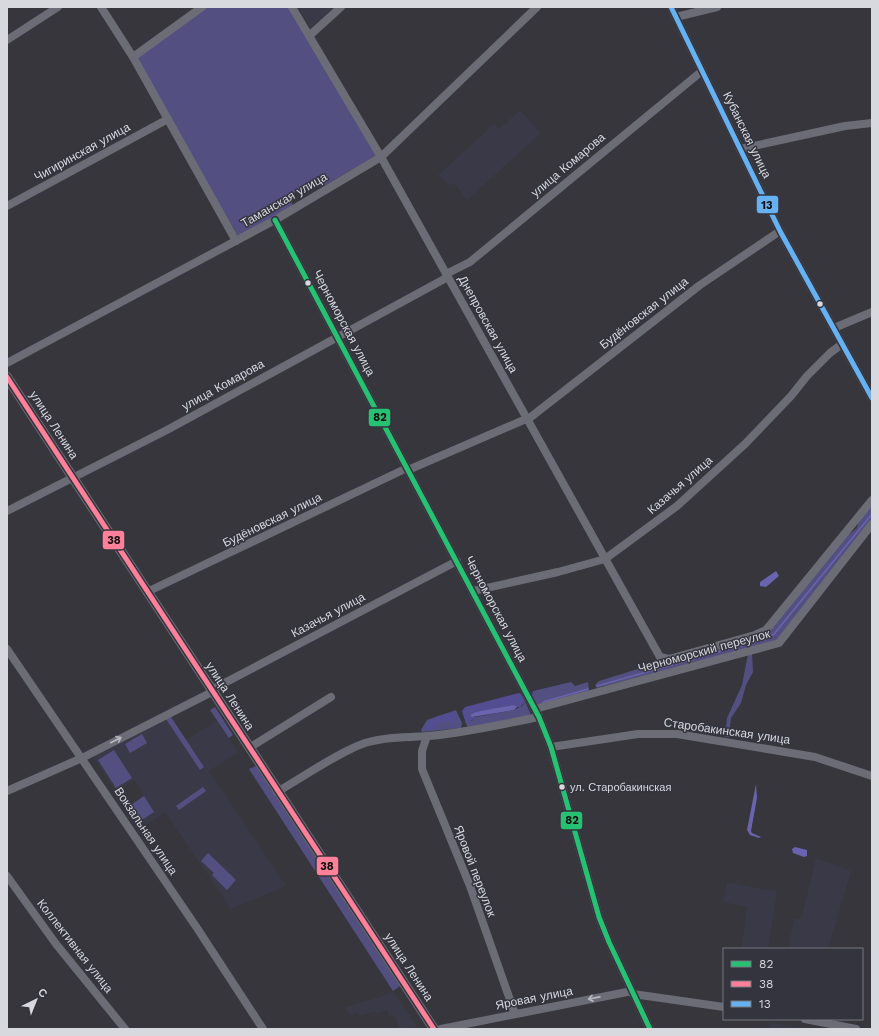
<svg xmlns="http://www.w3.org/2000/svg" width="879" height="1036" font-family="'Work Sans',sans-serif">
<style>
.built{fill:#393948}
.green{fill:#535081}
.forest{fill:#534d92}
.water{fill:#6a64af}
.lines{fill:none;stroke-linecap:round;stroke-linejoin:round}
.stream{stroke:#6a64af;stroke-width:1.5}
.minor{stroke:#6c6c77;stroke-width:8}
.major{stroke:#6b6c73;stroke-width:10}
.bus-1-casing{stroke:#34343e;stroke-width:8}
.bus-2-casing{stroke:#34343e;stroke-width:8}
.bus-3-casing{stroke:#34343e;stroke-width:8}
.bus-1{stroke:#26c172;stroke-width:5}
.bus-2{stroke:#ff8098;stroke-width:5}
.bus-3{stroke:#66b1f2;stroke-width:5}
.oneway{stroke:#b8b8c0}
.bus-dot{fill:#d8d8df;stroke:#34343e;stroke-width:1.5}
.labels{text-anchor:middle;stroke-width:3;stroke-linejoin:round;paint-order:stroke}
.bus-label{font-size:11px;fill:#d8d8df;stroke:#34343e;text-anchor:start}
.street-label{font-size:12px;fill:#d8d8df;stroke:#34343e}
.line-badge{stroke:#34343e;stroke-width:1.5}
.pale-badge-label{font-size:11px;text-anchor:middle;font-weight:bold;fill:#111}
</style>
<rect width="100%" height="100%" fill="#36363c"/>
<g class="built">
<polygon points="298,7 334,7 311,28"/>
<polygon points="520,110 541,133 467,200 454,183 450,186 438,175 494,124 499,129"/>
<polygon points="171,717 186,740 217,720 238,752 209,771 286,886 231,909 165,812 140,830 126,808 144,796 134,780 116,792 93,757"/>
<polygon points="816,858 851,871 828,949 788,949 794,918 801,919"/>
<polygon points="727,882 777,892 768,949 741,949 747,907 723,902"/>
<polygon points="393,991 417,1027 399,1029 395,1015 389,1017 387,1010 376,1014 375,1011 359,1016 358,1013 349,1015 346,1007 386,995"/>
<polygon points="769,1022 806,1029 768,1029"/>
</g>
<g class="green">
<polygon points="207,7 290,7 377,155 322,187 315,181 290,195 293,206 238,236 136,58"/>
<polygon points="872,503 872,521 776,641 597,688 595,685 599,681 654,664 658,660 755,637 841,541 857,528 859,519"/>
<polygon points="752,653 753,672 746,685 741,703 731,718 729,737 725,737 727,718 742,685 748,654"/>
<polygon points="571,682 575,686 588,682 589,691 538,707 532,695 533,691"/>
<polygon points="525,701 531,715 468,728 465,721 472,721 475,717 514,710 522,706"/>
<polygon points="215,707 233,735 229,738 210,710"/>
<polygon points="456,710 462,723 461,728 422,732 421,730 427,720"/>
<polygon points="171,717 204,767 200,770 166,719"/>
<polygon points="142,734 147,743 130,753 125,744"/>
<polygon points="114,750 132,778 116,788 98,760"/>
<polygon points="256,766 400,986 393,991 249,769"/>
<polygon points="203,787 206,791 179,810 176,806"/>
<polygon points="144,796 154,812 136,824 126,808"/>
<polygon points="208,853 236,880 227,890 212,875 214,873 201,861"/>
</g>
<g class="forest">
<polygon points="519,693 521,694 525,701 520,707 475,712 470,715 475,717 474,719 469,722 465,721 462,711 465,707"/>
<path d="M454 712 458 715 455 722H441L430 731 426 729C427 716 444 715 454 712Z"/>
</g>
<g class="water">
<polygon points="776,571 779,576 766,587 760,586 760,582"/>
<polygon points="514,705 517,707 514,710 472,717 470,715 475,712"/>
<polygon points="756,784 757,798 751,831 752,833 761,837 759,838 750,835 747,830"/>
<polygon points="795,847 807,850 807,856 804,857 793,853 792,849"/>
</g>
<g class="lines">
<g class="stream">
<polyline points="597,686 764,639 774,634 872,514"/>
<polyline points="543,702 588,689"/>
</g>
<g class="minor">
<polyline points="101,7 133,57 236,241"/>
<polyline points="292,7 381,157 660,657 669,659 755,635 766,630 872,500"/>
<polyline points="671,7 780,231 872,398"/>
<polyline points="676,17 717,7"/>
<polyline points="309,36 341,7"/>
<polyline points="7,40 58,7"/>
<polyline points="133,57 202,7"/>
<polyline points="740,149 845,126 872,123"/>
<polyline points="7,206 168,119"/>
<polyline points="275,220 539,717 551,747 599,917 609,942 650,1029"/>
<polyline points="446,274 470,262 702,71"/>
<polyline points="834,328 872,312"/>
<polyline points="7,363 275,220 381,157 537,7"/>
<polyline points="527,420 700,285 780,231"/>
<polyline points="408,470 526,419"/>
<polyline points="7,511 167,430 448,277"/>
<polyline points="473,591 558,572 605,559 677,506 745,444 791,396 807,376 830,353 842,344"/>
<polyline points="147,592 407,468"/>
<polyline points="7,649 197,928 263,1029"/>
<polyline points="211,690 457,561"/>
<polyline points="535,709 779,643 872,524"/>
<polyline points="427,736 422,751 422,769 470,886 515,1014"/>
<polyline points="551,747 638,734 677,734 815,757 872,776"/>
<polyline points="249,748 331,697"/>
<polyline points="7,791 82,758 212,692"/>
<path d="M277 792C303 777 339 752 365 743 386 737 407 737 428 736 465 733 503 724 539 717"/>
<polyline points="7,876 56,944 125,1029"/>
<polyline points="633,994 724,1007"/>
<polyline points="805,1019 856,1029"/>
<polyline points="441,1029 632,991"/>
</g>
<polyline class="major" points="7,377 434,1029"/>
<defs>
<polyline id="bus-1" points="275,220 539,717 551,747 599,917 609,942 650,1029"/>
<polyline id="bus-2" points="7,377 434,1029"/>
<polyline id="bus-3" points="671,7 780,231 872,398"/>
</defs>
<use href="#bus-1" class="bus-1-casing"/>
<use href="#bus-2" class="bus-2-casing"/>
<use href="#bus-3" class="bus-3-casing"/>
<use href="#bus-1" class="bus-1"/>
<use href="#bus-2" class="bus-2"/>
<use href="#bus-3" class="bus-3"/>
</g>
<defs><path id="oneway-shaft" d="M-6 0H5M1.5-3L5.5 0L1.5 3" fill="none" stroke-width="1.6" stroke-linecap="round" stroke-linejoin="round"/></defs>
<g class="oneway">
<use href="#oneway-shaft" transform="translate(116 740) rotate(-27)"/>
<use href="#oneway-shaft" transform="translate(594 998) rotate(169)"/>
</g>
<g class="bus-dot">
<circle cx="308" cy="283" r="3.5"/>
<circle cx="820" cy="304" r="3.5"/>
<circle cx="562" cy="787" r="3.5"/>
</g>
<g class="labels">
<g class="bus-label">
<text x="570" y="791">ул. Старобакинская</text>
</g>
<g class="street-label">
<text transform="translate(747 135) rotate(64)" y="4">Кубанская улица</text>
<text transform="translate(82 152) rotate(-29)" y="4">Чигиринская улица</text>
<text transform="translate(568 165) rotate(-40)" y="4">улица Комарова</text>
<text transform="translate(284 200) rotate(-30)" y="4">Таманская улица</text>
<text transform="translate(644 313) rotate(-38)" y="4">Будёновская улица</text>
<text transform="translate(344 323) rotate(62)" y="4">Черноморская улица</text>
<text transform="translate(488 324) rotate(61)" y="4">Днепровская улица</text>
<text transform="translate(223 385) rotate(-29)" y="4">улица Комарова</text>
<text transform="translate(54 425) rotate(57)" y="4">улица Ленина</text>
<text transform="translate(680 485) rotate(-41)" y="4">Казачья улица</text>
<text transform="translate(272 520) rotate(-26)" y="4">Будёновская улица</text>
<text transform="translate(496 609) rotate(62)" y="4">Черноморская улица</text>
<text transform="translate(328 615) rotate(-28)" y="4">Казачья улица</text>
<text transform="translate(704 651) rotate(-15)" y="4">Черноморский переулок</text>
<text transform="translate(230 696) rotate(57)" y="4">улица Ленина</text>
<text transform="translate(727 731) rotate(8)" y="4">Старобакинская улица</text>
<text transform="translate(146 831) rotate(56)" y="4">Вокзальная улица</text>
<text transform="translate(475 871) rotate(69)" y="4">Яровой переулок</text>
<text transform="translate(75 946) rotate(52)" y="4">Коллективная улица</text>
<text transform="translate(409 967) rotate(57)" y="4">улица Ленина</text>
<text transform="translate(534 998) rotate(-11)" y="4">Яровая улица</text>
</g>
</g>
<g class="line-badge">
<rect x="756" y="195" width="23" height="19" rx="4" fill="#66b1f2"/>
<rect x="368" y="408" width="23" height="19" rx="4" fill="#26c172"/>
<rect x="102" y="530" width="23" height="20" rx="4" fill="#ff8098"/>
<rect x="560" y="811" width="23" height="19" rx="4" fill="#26c172"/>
<rect x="316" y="856" width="23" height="20" rx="4" fill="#ff8098"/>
</g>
<g class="pale-badge-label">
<text x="767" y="209">13</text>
<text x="380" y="421">82</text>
<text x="114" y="544">38</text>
<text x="572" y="824">82</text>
<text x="327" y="870">38</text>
</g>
<rect width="879" height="1036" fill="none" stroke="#d8d8df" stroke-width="16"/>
<rect x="723" y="948" width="140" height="72" fill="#34343e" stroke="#76767e"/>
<rect x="731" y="961" width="20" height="6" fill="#26c172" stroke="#76767e"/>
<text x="759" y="968" font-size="12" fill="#d8d8df">82</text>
<rect x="731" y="981" width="20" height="6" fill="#ff8098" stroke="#76767e"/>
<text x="759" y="988" font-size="12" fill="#d8d8df">38</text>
<rect x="731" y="1001" width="20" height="6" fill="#66b1f2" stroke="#76767e"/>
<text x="759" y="1008" font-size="12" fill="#d8d8df">13</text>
<g transform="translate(36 1000) rotate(43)" stroke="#34343e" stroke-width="3" paint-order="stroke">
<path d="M0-3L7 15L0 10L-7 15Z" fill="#d8d8df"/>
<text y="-6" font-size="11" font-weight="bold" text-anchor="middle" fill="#d8d8df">С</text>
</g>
</svg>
